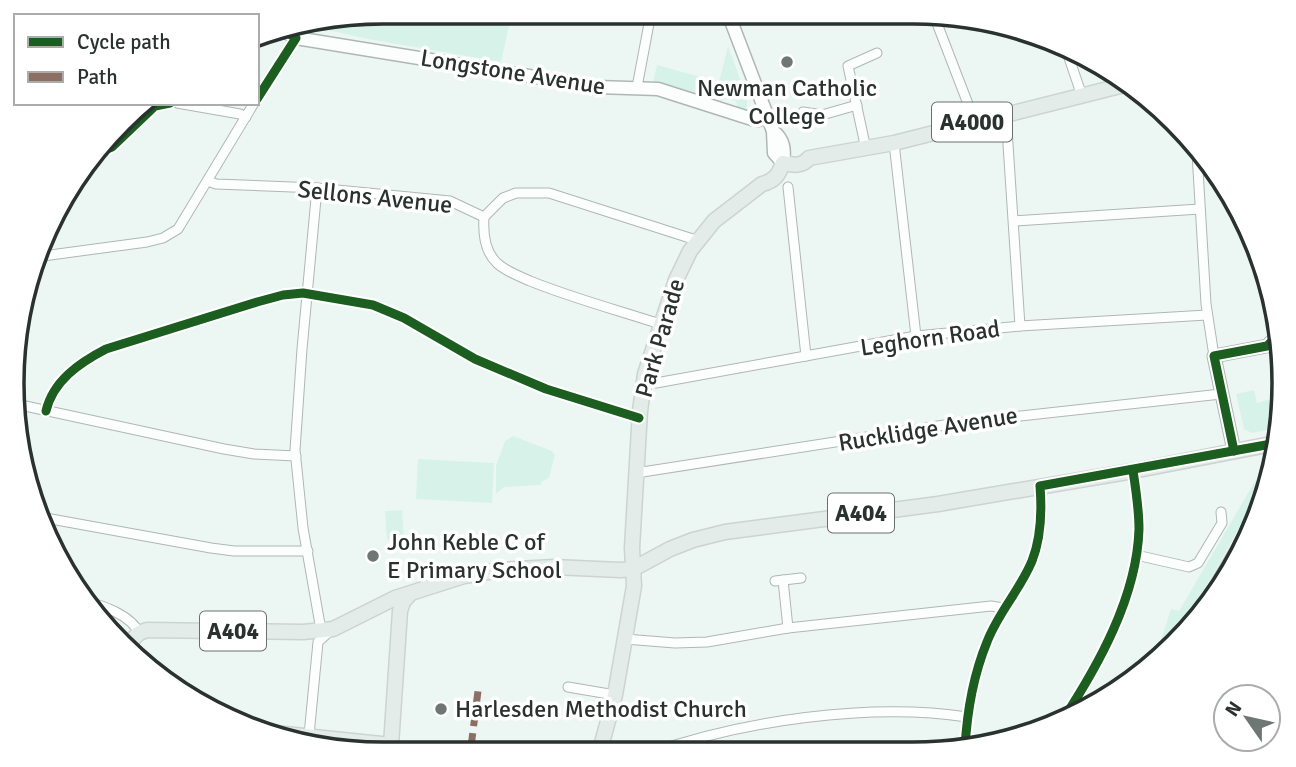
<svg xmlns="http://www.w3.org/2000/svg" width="1296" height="767" font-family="Signika,sans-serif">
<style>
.green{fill:#d7f3e9}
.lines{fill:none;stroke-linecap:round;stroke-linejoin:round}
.street-casing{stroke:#afb7b4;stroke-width:11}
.secondary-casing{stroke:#afb7b4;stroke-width:15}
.primary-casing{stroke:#cdd3d1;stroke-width:17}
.street{stroke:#fcfefd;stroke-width:9}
.secondary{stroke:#fcfefd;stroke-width:12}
.primary{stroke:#e3ece9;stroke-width:14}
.rail-casing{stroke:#c1c4c3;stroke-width:5}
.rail{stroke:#fff;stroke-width:2.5;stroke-dasharray:8;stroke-linecap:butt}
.quiet{stroke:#8d6e63;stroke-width:7;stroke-dasharray:14 7;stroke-linecap:butt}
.cycleway-casing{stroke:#fff;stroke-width:13}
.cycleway{stroke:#1b5e20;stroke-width:9}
.poi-dot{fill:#6e7774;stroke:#fff;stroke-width:2.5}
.labels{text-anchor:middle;stroke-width:7;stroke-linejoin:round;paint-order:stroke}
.shield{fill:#fff;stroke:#6a706d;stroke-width:2}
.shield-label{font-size:23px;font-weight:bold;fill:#2a322f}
.street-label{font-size:24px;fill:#2a322f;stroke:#fff}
.poi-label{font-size:24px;fill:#2a322f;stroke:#fff;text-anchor:start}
.rim{fill:none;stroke:#2a322f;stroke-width:3.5}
</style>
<rect width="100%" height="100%" fill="#ecf7f3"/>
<g class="green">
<polygon points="384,12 512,12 501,62 368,39 305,25"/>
<polygon points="728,46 747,98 747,106 744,111 738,110 736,101 723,98 722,101 653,82 657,65 719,82"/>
<polygon points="1254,390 1257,403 1275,398 1277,428 1252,433 1244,429 1236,394"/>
<polygon points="513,436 552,451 555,455 549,478 541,482 541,485 504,487 496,494 496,466 505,441"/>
<polygon points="1277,455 1267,479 1170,650 1144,670 1161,640 1171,609 1179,611 1264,466 1272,456"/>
<polygon points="418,459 494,463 492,503 416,499"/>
<polygon points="402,510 404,539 387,540 385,511"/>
</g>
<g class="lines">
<defs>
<g id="street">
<polyline points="933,13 975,122"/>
<polyline points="1066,49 1082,96"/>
<polyline points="637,87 651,13"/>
<polyline points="257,99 296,38"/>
<polyline points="177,103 240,114 246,117"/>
<polyline points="803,112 822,115 857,105"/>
<polyline points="1006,114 1020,326"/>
<polyline points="894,143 916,336"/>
<polyline points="866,149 848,66 877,53"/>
<polyline points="1197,153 1206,304 1214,356"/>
<polyline points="91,155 112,147 155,106 170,103"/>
<polyline points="208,181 216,184 317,188 450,201 484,217"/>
<polyline points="788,187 806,356"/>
<polyline points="317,188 302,349 295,450 303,528 321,630"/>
<polyline points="484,217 503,198 516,193 549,193 696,240"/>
<path d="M484 217C483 232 485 252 497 263 505 271 519 276 530 281 572 298 617 310 660 324"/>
<polyline points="1014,221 1200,209"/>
<polyline points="33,262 43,256 147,242 163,238 178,229 254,103"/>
<polyline points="656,383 916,336 1020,326 1207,315"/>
<polyline points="16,404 224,449 254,454 296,456"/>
<path d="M46 411C53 381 79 363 106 349L257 302 283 295 303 293 373 305 404 318 475 359 546 389 639 418"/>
<polyline points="636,473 957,423 1221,394"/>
<polyline points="40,517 211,548 234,551 308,551"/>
<polyline points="1136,555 1189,567 1198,563 1222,523 1221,512"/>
<polyline points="783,580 788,628"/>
<polyline points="775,581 801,578"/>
<path d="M84 601C102 605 131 615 139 633"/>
<polyline points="625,639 675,643 707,642 788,628 991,606 1003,608"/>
<polyline points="568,687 615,695"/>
<path d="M1062 721C1098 666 1137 597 1139 529 1139 510 1136 490 1133 471"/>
<polyline points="309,735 318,642 330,631"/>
<path d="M965 748C967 712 973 676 987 642 998 613 1020 590 1032 561 1041 538 1042 511 1040 486"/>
<path d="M648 754C740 721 870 702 967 717"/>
</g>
<g id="secondary">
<polyline points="728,13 773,131 774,153 783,163"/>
<polyline points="281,29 296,38 597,87 658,89 752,119 758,120 768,117"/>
<path d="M773 131C784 139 785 150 783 163"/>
<polyline points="1234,451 1214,356 1267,346 1277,336"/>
</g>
<g id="primary">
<path d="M783 163C793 165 802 167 809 158L894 143 1128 84"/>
<polyline points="127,645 139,633 147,630 303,632 333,629 395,598 464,576 500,570 554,567 620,570 633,569 670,549 693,540 725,532 938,504 1133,471 1277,443"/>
<polyline points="256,731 391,745 400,611 403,602 409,595"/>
<path d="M599 754 615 695 634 586 632 548 640 411 645 374 676 280 690 251 714 221 762 184C775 181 779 174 783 163"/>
</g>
</defs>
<use href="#street" class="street-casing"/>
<use href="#secondary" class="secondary-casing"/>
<use href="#primary" class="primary-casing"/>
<use href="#street" class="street"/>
<use href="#secondary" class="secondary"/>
<use href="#primary" class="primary"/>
<defs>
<polyline id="rail" points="1175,646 1255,509"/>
</defs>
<use href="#rail" class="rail-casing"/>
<use href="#rail" class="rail"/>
<g class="quiet">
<polyline points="391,745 579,747 599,752"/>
<polyline points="471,747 478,691"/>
</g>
<defs>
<g id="cycleway">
<polyline points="257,99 296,38 281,29"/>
<polyline points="91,155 112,147 155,106 170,103"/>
<path d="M46 411C53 381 79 363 106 349L257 302 283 295 303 293 373 305 404 318 475 359 546 389 639 418"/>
<polyline points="1234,451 1214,356 1267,346 1277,336"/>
<path d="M1062 721C1098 666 1137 597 1139 529 1139 510 1136 490 1133 471"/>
<path d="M965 748C967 712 973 676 987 642 998 613 1020 590 1032 561 1041 538 1042 511 1040 486L1277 443"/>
</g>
</defs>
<use href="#cycleway" class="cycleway-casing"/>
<use href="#cycleway" class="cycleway"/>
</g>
<g class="poi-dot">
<circle cx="787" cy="62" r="7"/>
<circle cx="373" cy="556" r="7"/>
<circle cx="441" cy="709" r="7"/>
</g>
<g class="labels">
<g class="shield">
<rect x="932" y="102.5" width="80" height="39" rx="5"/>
<rect x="828" y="493.5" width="66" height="39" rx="5"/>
<rect x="200" y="611.5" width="66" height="39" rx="5"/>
</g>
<g class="shield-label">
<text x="972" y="130">A4000</text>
<text x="861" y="521">A404</text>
<text x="233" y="639">A404</text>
</g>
<g class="street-label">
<text transform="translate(513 72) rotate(9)" y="8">Longstone Avenue</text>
<text transform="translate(375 197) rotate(6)" y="8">Sellons Avenue</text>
<text transform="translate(660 338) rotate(-74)" y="8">Park Parade</text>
<text transform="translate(930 338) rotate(-8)" y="8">Leghorn Road</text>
<text transform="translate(928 429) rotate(-9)" y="8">Rucklidge Avenue</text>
</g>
<g class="poi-label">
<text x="787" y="96" text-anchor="middle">Newman Catholic<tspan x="787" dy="28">College</tspan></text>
<text x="387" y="550">John Keble C of<tspan x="387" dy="28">E Primary School</tspan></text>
<text x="455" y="717">Harlesden Methodist Church</text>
</g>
</g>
<path d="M0 0H1296V767H0ZM383 24H913A359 359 0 0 1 1272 383V383A359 359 0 0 1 913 742H383A359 359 0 0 1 24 383V383A359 359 0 0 1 383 24Z" fill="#fff" fill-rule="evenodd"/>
<path class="rim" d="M383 24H913A359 359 0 0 1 1272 383V383A359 359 0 0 1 913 742H383A359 359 0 0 1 24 383V383A359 359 0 0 1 383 24Z"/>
<rect x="14" y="14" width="245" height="91" fill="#ffffff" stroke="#aaadac" stroke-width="2"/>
<rect x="28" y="37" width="35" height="10" fill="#1b5e20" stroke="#aaadac" stroke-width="2"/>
<text x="77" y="49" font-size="21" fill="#2a322f">Cycle path</text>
<rect x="28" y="72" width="35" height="10" fill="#8d6e63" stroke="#aaadac" stroke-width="2"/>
<text x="77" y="84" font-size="21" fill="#2a322f">Path</text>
<g transform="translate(1247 718) rotate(304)"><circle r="33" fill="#ffffff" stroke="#aaadac" stroke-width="2"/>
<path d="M0-5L12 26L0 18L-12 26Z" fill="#6e7774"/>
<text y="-10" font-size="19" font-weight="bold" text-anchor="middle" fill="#2a322f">N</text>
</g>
</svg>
